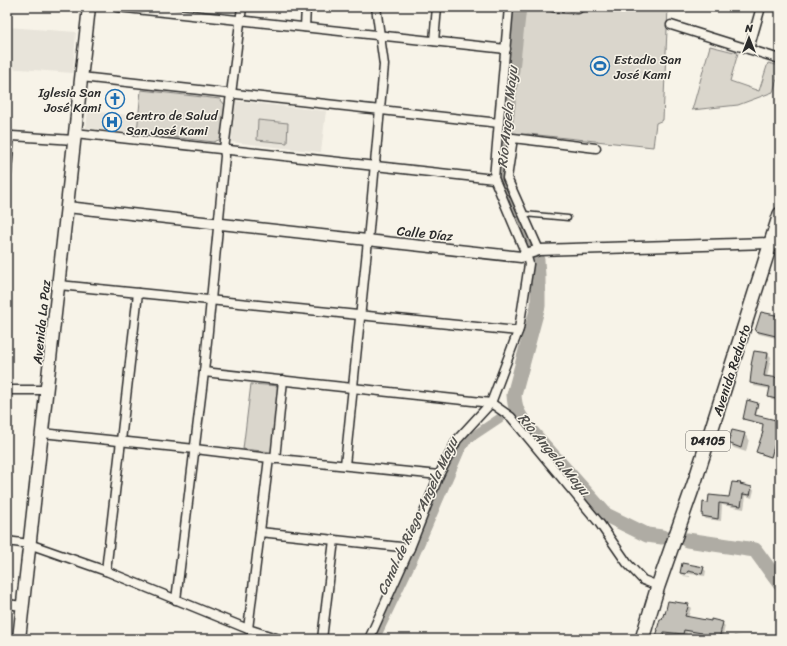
<svg xmlns="http://www.w3.org/2000/svg" width="787" height="646" font-family="Sriracha,sans-serif">
<style>
.built{fill:#e8e4da}
.green{fill:#dad6cc;stroke:#82807c}
.shadow{fill:#0003}
.lines{fill:none;stroke-linecap:round;stroke-linejoin:round}
.canal{stroke:#afaca4;stroke-width:9}
.river{stroke:#afaca4;stroke-width:15}
.building{fill:#c4c1b9;stroke:#2b2b2b}
.service-casing{stroke:#2b2b2b;stroke-width:7}
.minor-casing{stroke:#2b2b2b;stroke-width:11}
.tertiary-casing{stroke:#2b2b2b;stroke-width:13}
.secondary-casing{stroke:#2b2b2b;stroke-width:15}
.primary-casing{stroke:#2b2b2b;stroke-width:16}
.service{stroke:#f7f3e8;stroke-width:4}
.minor{stroke:#f7f3e8;stroke-width:8}
.tertiary{stroke:#f7f3e8;stroke-width:10}
.secondary{stroke:#f7f3e8;stroke-width:12}
.primary{stroke:#f7f3e8;stroke-width:13}
.labels{text-anchor:middle;stroke-width:3;stroke-linejoin:round;paint-order:stroke}
.shield{fill:#f7f3e8;stroke:#686764;stroke-width:1}
.shield-label{font-size:12px;font-weight:bold;fill:#2b2b2b}
.poi-label{font-size:13px;fill:#2b2b2b;stroke:#f7f3e8;text-anchor:start}
.street-label{font-size:13px;fill:#2b2b2b;stroke:#f7f3e8}
.water-label{font-size:14px;font-style:italic;fill:#53524f;stroke:#f7f3e8}
</style>
<rect width="100%" height="100%" fill="#f7f3e8"/>
<filter id="ink" filterUnits="userSpaceOnUse"><feTurbulence type="fractalNoise" baseFrequency=".025" numOctaves="2"/><feDisplacementMap in="SourceGraphic" scale="8" xChannelSelector="R" yChannelSelector="G"/><feConvolveMatrix kernelMatrix="1 2 1 2 8 2 1 2 1" color-interpolation-filters="sRGB"/></filter>
<g filter="url(#ink)">
<g class="built">
<polygon points="7,27 76,32 73,73 7,68"/>
<polygon points="236,101 326,111 321,152 231,142"/>
<polygon points="88,111 138,116 137,133 86,128"/>
</g>
<g class="green">
<polygon points="513,7 539,7 542,8 585,12 585,7 668,7 663,120 656,123 653,147 528,134 511,136 507,144 499,144"/>
<polygon points="710,46 738,53 730,81 759,91 768,63 780,66 780,69 773,92 738,105 692,110"/>
<polygon points="141,90 220,99 225,105 221,139 214,142 137,133"/>
<polygon points="258,120 288,123 287,143 257,140"/>
<polygon points="251,384 279,386 272,452 243,449"/>
</g>
<g class="shadow">
<polygon points="780,317 780,339 759,334 756,331"/>
<polygon points="768,354 771,357 767,377 780,379 780,401 772,400 769,397 770,389 754,386 751,383"/>
<polygon points="757,404 758,405 756,416 780,422 780,429 772,458 759,454 757,452 764,433 764,424 746,420 744,419"/>
<polygon points="744,434 749,439 746,452 734,448 729,443"/>
<polygon points="733,483 751,488 754,490 752,498 746,496 744,509 722,505 721,521 706,519 703,516 709,504 730,499"/>
<polygon points="683,564 703,568 706,571 705,576 683,573 683,575 690,576 690,577 684,576 681,573"/>
<polygon points="688,605 691,608 688,618 722,623 725,626 722,639 701,639 702,635 687,632 684,639 656,639"/>
<polygon points="752,634 757,635 760,638 759,639 751,639"/>
<polygon points="734,635 750,639 733,639"/>
</g>
<g class="lines">
<polyline class="canal" points="375,639 415,555 460,451 467,440 500,418"/>
<g class="river">
<polyline points="519,7 500,177 530,245"/>
<path d="M536 258 537 260 538 276V306L514 395C515 411 519 415 528 428L606 515 647 535 662 537"/>
<polyline points="687,540 755,550 780,584"/>
</g>
</g>
<g class="building">
<polygon points="761,312 780,316 780,337 755,331"/>
<polygon points="754,351 768,353 764,376 780,378 780,400 768,397 770,387 750,383 752,365 751,365"/>
<polygon points="747,400 758,403 755,415 780,421 780,426 771,457 756,452 763,432 762,432 763,424 743,419"/>
<polygon points="732,430 745,433 741,448 728,443"/>
<polygon points="732,482 741,483 740,484 752,487 750,495 743,494 741,506 719,503 718,519 702,516 703,502 708,503 709,495 729,497"/>
<polygon points="682,563 704,567 702,574 688,571 686,574 680,573"/>
<polygon points="668,601 689,604 685,616 711,621 711,619 723,622 719,639 700,639 702,633 684,630 683,634 664,632 662,639 655,639 658,630 657,630 660,619 662,619 664,613 665,614"/>
</g>
<g class="lines">
<defs>
<g id="service">
<polyline points="7,194 12,136"/>
<polyline points="524,214 568,218"/>
</g>
<g id="minor">
<polyline points="117,7 506,49"/>
<polyline points="553,7 557,8 578,9"/>
<polyline points="671,25 780,59"/>
<polyline points="305,27 306,7"/>
<polyline points="434,41 437,7"/>
<polyline points="749,49 761,7"/>
<polyline points="81,77 499,123"/>
<polyline points="75,133 494,179"/>
<polyline points="12,136 74,140"/>
<polyline points="539,250 507,178 513,138 596,148"/>
<polyline points="59,285 518,331"/>
<polyline points="204,372 491,403 511,417 600,524 627,563 643,580 658,586"/>
<polyline points="7,390 47,390"/>
<polyline points="42,433 195,449 269,458 439,475"/>
<polyline points="275,459 283,380"/>
<polyline points="345,465 368,240 384,65 376,7"/>
<polyline points="260,532 410,548"/>
<polyline points="7,541 29,544 106,571 248,629 279,639"/>
<polyline points="106,571 138,293"/>
<polyline points="176,600 204,372 225,156 224,149 242,7"/>
<polyline points="7,604 22,606"/>
<polyline points="248,629 269,458"/>
<polyline points="322,639 334,540"/>
<polyline points="369,639 410,548 439,475 457,440 491,403 519,329 529,264 526,254 494,178 509,7"/>
</g>
<polyline id="tertiary" points="67,207 521,257 526,254 539,250 771,243 780,244"/>
<polyline id="secondary" points="19,639 89,7"/>
<polyline id="primary" points="642,639 658,586 696,478 780,214"/>
</defs>
<use href="#service" class="service-casing"/>
<use href="#minor" class="minor-casing"/>
<use href="#tertiary" class="tertiary-casing"/>
<use href="#secondary" class="secondary-casing"/>
<use href="#primary" class="primary-casing"/>
<use href="#service" class="service"/>
<use href="#minor" class="minor"/>
<use href="#tertiary" class="tertiary"/>
<use href="#secondary" class="secondary"/>
<use href="#primary" class="primary"/>
</g>
</g>
<defs>
<symbol id="stadium-ring" viewBox="-11 -11 22 22"><circle r="9.5" fill="#f7f3e8" stroke="#1f6fb2" stroke-width="1.5"/><path d="M0-5a6.5 5 0 1 0 0 10a6.5 5 0 1 0 0-10ZM-3.5-1.8h7v3.6h-7Z" fill="#1f6fb2"/></symbol>
<symbol id="church-ring" viewBox="-11 -11 22 22"><circle r="9.5" fill="#f7f3e8" stroke="#1f6fb2" stroke-width="1.5"/><path d="M-1.2-6h2.4v3.5h3.3v2.4h-3.3V6h-2.4V-.1h-3.3v-2.4h3.3Z" fill="#1f6fb2"/></symbol>
<symbol id="hospital-ring" viewBox="-11 -11 22 22"><circle r="9.5" fill="#f7f3e8" stroke="#1f6fb2" stroke-width="1.5"/><path d="M-5-5h3v3.5h4V-5h3V5h-3V1.5h-4V5h-3Z" fill="#1f6fb2"/></symbol>
</defs>
<g fill-rule="evenodd">
<use href="#stadium-ring" x="589" y="55" width="22" height="22"/>
<use href="#church-ring" x="104" y="88" width="22" height="22"/>
<use href="#hospital-ring" x="101" y="111" width="22" height="22"/>
</g>
<g class="labels">
<rect class="shield" x="686" y="431" width="44" height="20" rx="3"/>
<g class="shield-label">
<text x="708" y="445">D4105</text>
</g>
<g class="poi-label">
<text x="614" y="64">Estadio San<tspan x="614" dy="15">José Kami</tspan></text>
<text x="101" y="97" text-anchor="end">Iglesia San<tspan x="101" dy="15">José Kami</tspan></text>
<text x="126" y="120">Centro de Salud<tspan x="126" dy="15">San José Kami</tspan></text>
</g>
<g class="street-label">
<text transform="translate(425 233) rotate(6)" y="5">Calle Díaz</text>
<text transform="translate(41 322) rotate(-84)" y="5">Avenida La Paz</text>
<text transform="translate(731 370) rotate(-72)" y="5">Avenida Reducto</text>
</g>
<g class="water-label">
<text transform="translate(507 117) rotate(-84)" y="5">Río Angela Mayu</text>
<text transform="translate(554 454) rotate(50)" y="5">Río Angela Mayu</text>
<text transform="translate(417 516) rotate(-65)" y="5">Canal de Riego Angela Mayu</text>
</g>
</g>
<rect width="787" height="646" fill="none" stroke="#f7f3e8" stroke-width="24"/>
<rect x="12" y="12" width="763" height="622" fill="none" stroke="#2b2b2b" stroke-width="1.5" filter="url(#ink)"/>
<g transform="translate(749 38)" stroke="#f7f3e8" stroke-width="3" paint-order="stroke">
<path d="M0-3L7 15L0 10L-7 15Z" fill="#2b2b2b"/>
<text y="-6" font-size="11" font-weight="bold" text-anchor="middle" fill="#2b2b2b">N</text>
</g>
</svg>
